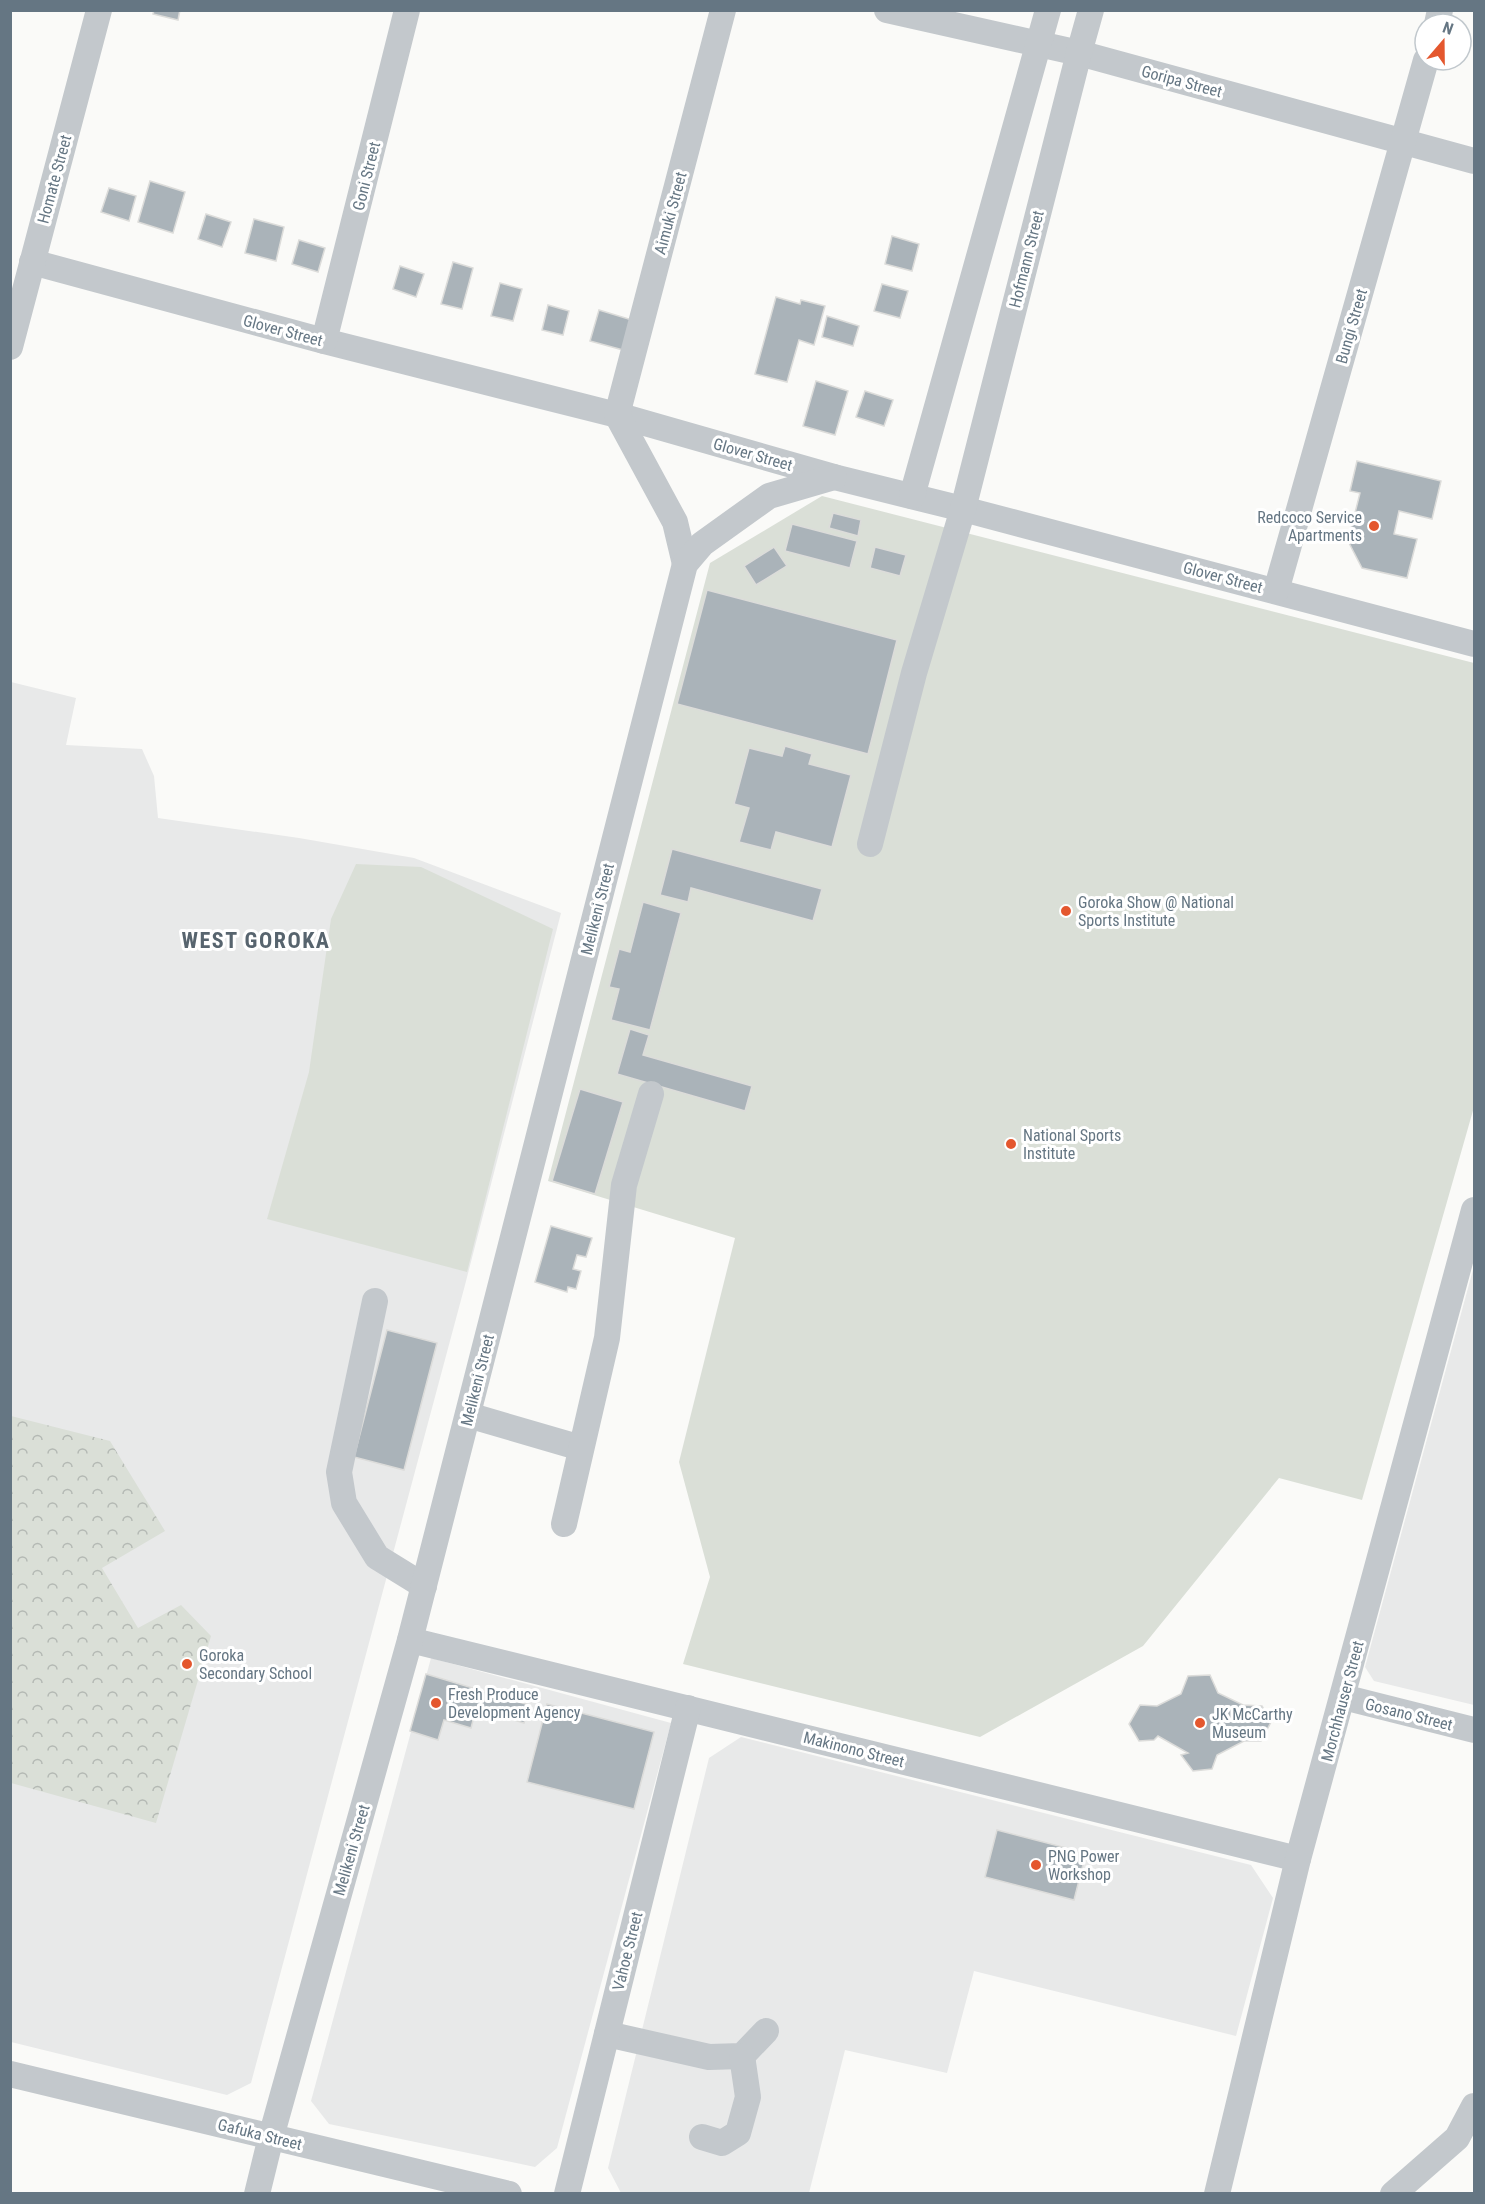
<svg xmlns="http://www.w3.org/2000/svg" width="1485" height="2204" font-family="'Roboto Condensed',sans-serif">
<style>
.built{fill:#e8e9e9}
.grass{fill:#dadfd7}
.park{fill:url(#park-crowns)}
.building{fill:#aab3b9;stroke:#dcdcda;stroke-width:1.5}
.lines{fill:none;stroke-linecap:round;stroke-linejoin:round}
.minor{stroke:#c3c8cc;stroke-width:26}
.poi-dot{fill:#e4572e;stroke:#fff;stroke-width:2}
.labels{text-anchor:middle;stroke-width:6;stroke-linejoin:round;paint-order:stroke}
.street-label{font-size:16px;fill:#657683;stroke:#fff}
.poi-label{font-size:16px;fill:#657683;stroke:#fff;text-anchor:start}
.district-label{font-size:22px;font-weight:bold;letter-spacing:1.5px;fill:#57646e;stroke:#fff}
</style>
<defs>
<pattern id="park-crowns" width="20" height="18" patternUnits="userSpaceOnUse" patternTransform="scale(1.5)"><rect width="20" height="18" fill="#dadfd7"/><path d="M2 6a3 3 0 1 1 6 0M12 15a3 3 0 1 1 6 0" fill="none" stroke="#b4b9b4"/></pattern>
</defs>
<rect width="100%" height="100%" fill="#fafaf8"/>
<g class="built">
<polygon points="11,682 76,698 66,745 142,749 154,776 158,818 299,838 414,858 561,913 465,1285 251,2083 227,2095 11,2042"/>
<polygon points="1474,1266 1474,1705 1374,1681 1365,1667"/>
<polygon points="431,1658 671,1723 557,2148 535,2167 329,2124 311,2101"/>
<polygon points="741,1737 1251,1865 1273,1898 1236,2036 974,1971 947,2073 845,2050 809,2193 621,2193 608,2168 709,1758"/>
</g>
<g class="grass">
<polygon points="822,496 1474,663 1474,1107 1362,1500 1279,1478 1143,1646 980,1737 683,1664 710,1577 679,1462 735,1238 548,1181 710,563"/>
<polygon points="356,864 421,867 553,929 467,1272 267,1219 309,1072 331,919"/>
</g>
<polygon class="park" points="11,1416 110,1441 165,1531 102,1568 138,1628 181,1605 211,1636 156,1823 11,1783"/>
<g class="building">
<polygon points="154,10 180,10 178,20 153,14"/>
<polygon points="150,181 185,192 173,233 138,222"/>
<polygon points="109,188 136,196 129,221 101,212"/>
<polygon points="206,214 231,222 222,247 198,239"/>
<polygon points="254,219 284,227 276,261 245,253"/>
<polygon points="892,236 919,244 912,271 885,264"/>
<polygon points="299,240 325,248 318,272 292,264"/>
<polygon points="453,262 473,268 462,309 441,304"/>
<polygon points="400,266 424,274 416,297 393,289"/>
<polygon points="500,283 522,289 513,321 491,316"/>
<polygon points="882,284 908,291 900,318 874,311"/>
<polygon points="776,297 800,304 801,300 825,306 814,345 799,340 787,382 755,374"/>
<polygon points="548,305 569,311 563,335 542,330"/>
<polygon points="599,310 632,320 623,350 590,341"/>
<polygon points="827,316 859,326 853,346 822,337"/>
<polygon points="816,381 848,391 835,435 803,426"/>
<polygon points="865,391 893,400 884,426 856,417"/>
<polygon points="1357,461 1441,481 1432,519 1399,511 1394,534 1417,539 1407,578 1362,568 1348,541 1360,493 1350,491"/>
<polygon points="833,513 861,520 858,536 829,528"/>
<polygon points="792,524 857,541 850,568 785,551"/>
<polygon points="774,547 787,566 756,585 744,566"/>
<polygon points="875,547 906,555 900,576 870,568"/>
<polygon points="707,590 897,640 868,754 677,704"/>
<polygon points="785,746 812,754 809,764 851,775 832,847 776,832 771,850 739,842 749,808 734,804 749,748 782,756"/>
<polygon points="672,849 822,889 813,921 691,888 688,902 660,895"/>
<polygon points="643,902 681,913 650,1030 611,1020 619,989 609,987 619,949 630,952"/>
<polygon points="630,1029 649,1035 643,1055 752,1086 745,1111 617,1074"/>
<polygon points="580,1089 623,1102 595,1194 552,1181"/>
<polygon points="551,1226 592,1238 586,1257 577,1255 573,1269 581,1271 576,1289 568,1287 567,1292 535,1282"/>
<polygon points="387,1330 437,1343 404,1470 354,1457"/>
<polygon points="426,1674 529,1705 524,1723 476,1709 471,1728 444,1720 438,1740 410,1731"/>
<polygon points="1210,1675 1218,1693 1243,1705 1262,1706 1271,1722 1261,1741 1244,1741 1217,1755 1212,1769 1193,1771 1181,1755 1188,1753 1158,1736 1154,1740 1139,1741 1129,1724 1140,1705 1157,1706 1181,1694 1188,1676"/>
<polygon points="547,1704 654,1732 634,1809 527,1782"/>
<polygon points="997,1830 1086,1853 1074,1900 985,1877"/>
</g>
<g class="lines">
<g class="minor">
<polyline points="887,10 1079,53 1474,161"/>
<polyline points="1437,24 1440,10"/>
<polyline points="32,262 324,341 617,415 834,477 963,509 1474,644"/>
<polyline points="324,341 407,10"/>
<polyline points="10,347 99,10"/>
<polyline points="912,496 1048,10"/>
<polyline points="685,564 675,522 617,415 723,10"/>
<polyline points="1276,591 1426,60"/>
<polyline points="870,844 914,673 963,509 1079,53 1091,10"/>
<polyline points="375,1301 339,1472 344,1503 377,1557 424,1586"/>
<polyline points="468,1415 581,1448"/>
<polyline points="564,1524 607,1338 624,1185 651,1094"/>
<polyline points="410,1640 1298,1859"/>
<polyline points="1343,1697 1474,1730"/>
<polyline points="607,2034 709,2057 742,2056 766,2031"/>
<polyline points="10,2074 509,2194"/>
<polyline points="702,2137 722,2143 738,2133 748,2097 742,2056"/>
<polyline points="257,2194 271,2137 410,1640 685,564 702,544 769,496 834,477"/>
<polyline points="567,2194 688,1708"/>
<polyline points="1217,2194 1298,1859 1474,1210"/>
<polyline points="1393,2194 1457,2138 1474,2106"/>
</g>
</g>
<g class="poi-dot">
<circle cx="1374" cy="526" r="6"/>
<circle cx="1066" cy="911" r="6"/>
<circle cx="1011" cy="1144" r="6"/>
<circle cx="187" cy="1664" r="6"/>
<circle cx="436" cy="1703" r="6"/>
<circle cx="1200" cy="1723" r="6"/>
<circle cx="1036" cy="1865" r="6"/>
</g>
<g class="labels">
<g class="street-label">
<text transform="translate(1182 81) rotate(15)" y="6">Goripa Street</text>
<text transform="translate(366 176) rotate(-76)" y="6">Goni Street</text>
<text transform="translate(54 179) rotate(-75)" y="6">Homate Street</text>
<text transform="translate(670 213) rotate(-75)" y="6">Aimuki Street</text>
<text transform="translate(1026 259) rotate(-76)" y="6">Hofmann Street</text>
<text transform="translate(1351 326) rotate(-74)" y="6">Bungi Street</text>
<text transform="translate(283 330) rotate(15)" y="6">Glover Street</text>
<text transform="translate(753 454) rotate(16)" y="6">Glover Street</text>
<text transform="translate(1223 577) rotate(15)" y="6">Glover Street</text>
<text transform="translate(597 909) rotate(-76)" y="6">Melikeni Street</text>
<text transform="translate(477 1380) rotate(-76)" y="6">Melikeni Street</text>
<text transform="translate(1342 1701) rotate(-75)" y="6">Morchhauser Street</text>
<text transform="translate(1409 1714) rotate(14)" y="6">Gosano Street</text>
<text transform="translate(854 1749) rotate(14)" y="6">Makinono Street</text>
<text transform="translate(351 1850) rotate(-74)" y="6">Melikeni Street</text>
<text transform="translate(627 1951) rotate(-76)" y="6">Vahoe Street</text>
<text transform="translate(260 2134) rotate(14)" y="6">Gafuka Street</text>
</g>
<g class="poi-label">
<text x="1362" y="523" text-anchor="end">Redcoco Service<tspan x="1362" dy="18">Apartments</tspan></text>
<text x="1078" y="908">Goroka Show @ National<tspan x="1078" dy="18">Sports Institute</tspan></text>
<text x="1023" y="1141">National Sports<tspan x="1023" dy="18">Institute</tspan></text>
<text x="199" y="1661">Goroka<tspan x="199" dy="18">Secondary School</tspan></text>
<text x="448" y="1700">Fresh Produce<tspan x="448" dy="18">Development Agency</tspan></text>
<text x="1212" y="1720">JK McCarthy<tspan x="1212" dy="18">Museum</tspan></text>
<text x="1048" y="1862">PNG Power<tspan x="1048" dy="18">Workshop</tspan></text>
</g>
<g class="district-label">
<text x="256" y="948">WEST GOROKA</text>
</g>
</g>
<rect width="1485" height="2204" fill="none" stroke="#657683" stroke-width="24"/>
<g transform="translate(1443 42) rotate(20)"><circle r="28" fill="#ffffff" stroke="#c1c8cd" stroke-width="1.5"/>
<path d="M0-4.5L10 22L0 15L-10 22Z" fill="#e4572e"/>
<text y="-9" font-size="16" font-weight="bold" text-anchor="middle" fill="#657683">N</text>
</g>
</svg>
